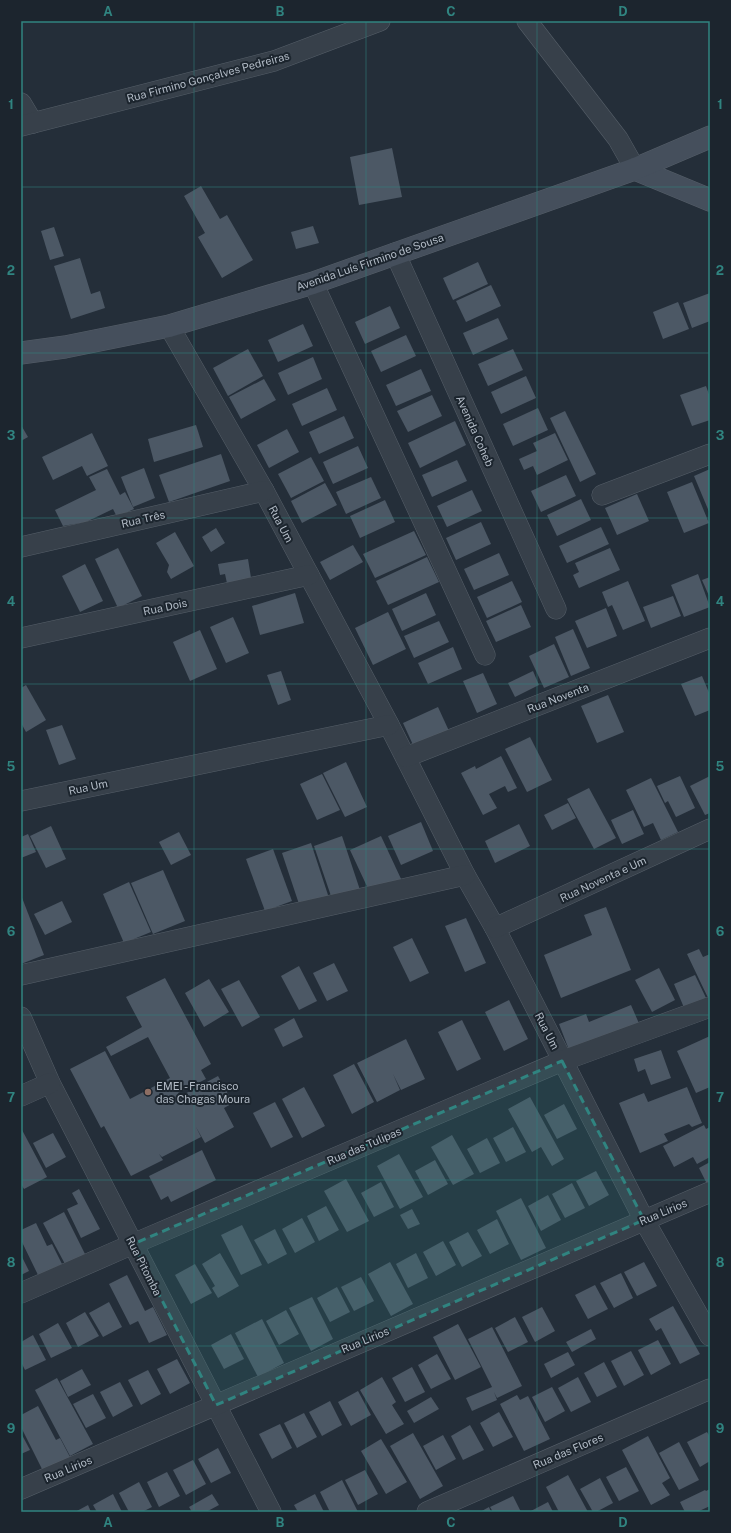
<svg xmlns="http://www.w3.org/2000/svg" width="731" height="1533" font-family="'Public Sans',sans-serif">
<style>
.building{fill:#4c5865}
.lines{fill:none;stroke-linecap:round;stroke-linejoin:round}
.minor-casing{stroke:#555e68;stroke-width:21}
.secondary-casing{stroke:#555e68;stroke-width:23}
.minor{stroke:#37404a;stroke-width:20}
.secondary{stroke:#454f5c;stroke-width:22}
.marked{fill:#308480;fill-opacity:0.2;stroke:#308480;stroke-width:3;stroke-dasharray:8 5;stroke-linejoin:round}
.grid{fill:none;stroke:#308480;stroke-width:1;stroke-opacity:0.55}
.education-dot{fill:#8d6e63;stroke:#1c252e;stroke-width:1.5}
.labels{text-anchor:middle;stroke-width:4;stroke-linejoin:round;paint-order:stroke}
.street-label{font-size:11px;fill:#b2bbc6;stroke:#1c252e}
.poi-label{font-size:11px;fill:#b2bbc6;stroke:#1c252e;text-anchor:start}
.neatline{fill:none;stroke:#308480;stroke-width:1.5}
.grid-label{font-size:13px;text-anchor:middle;font-weight:bold;fill:#308480}
</style>
<rect width="100%" height="100%" fill="#242e39"/>
<g class="building">
<polygon points="392,148 402,197 359,205 350,157"/>
<polygon points="201,186 220,219 227,215 253,260 222,278 198,237 205,233 184,196"/>
<polygon points="313,226 319,243 296,249 291,232"/>
<polygon points="54,227 64,256 50,260 41,231"/>
<polygon points="80,258 91,294 100,291 105,308 71,319 54,266"/>
<polygon points="478,262 488,284 453,300 443,278"/>
<polygon points="491,285 501,306 466,322 456,301"/>
<polygon points="710,293 710,321 692,328 683,303"/>
<polygon points="678,302 689,329 663,339 653,312"/>
<polygon points="390,306 400,328 365,344 355,322"/>
<polygon points="498,318 508,339 473,355 463,333"/>
<polygon points="303,324 313,346 278,362 268,340"/>
<polygon points="406,335 416,356 381,372 371,351"/>
<polygon points="248,349 263,376 228,396 213,368"/>
<polygon points="513,349 523,370 488,386 478,364"/>
<polygon points="313,357 322,379 288,395 278,373"/>
<polygon points="421,369 431,391 396,406 386,385"/>
<polygon points="526,376 536,398 501,414 491,392"/>
<polygon points="264,379 276,400 241,419 229,397"/>
<polygon points="706,386 710,397 710,420 692,426 680,395"/>
<polygon points="327,388 337,410 302,426 292,404"/>
<polygon points="432,395 442,416 408,432 397,411"/>
<polygon points="538,408 548,430 513,446 503,424"/>
<polygon points="565,411 596,474 580,482 550,418"/>
<polygon points="344,416 354,438 319,454 309,432"/>
<polygon points="455,421 466,445 420,468 408,443"/>
<polygon points="21,425 28,437 21,441"/>
<polygon points="196,425 203,447 154,462 148,439"/>
<polygon points="287,429 299,452 269,468 257,445"/>
<polygon points="92,433 108,466 87,476 82,466 53,480 42,457"/>
<polygon points="555,433 568,460 537,475 533,466 524,470 519,459 537,451 533,443"/>
<polygon points="358,446 368,468 333,484 323,462"/>
<polygon points="221,454 230,481 169,502 159,475"/>
<polygon points="311,457 324,481 291,498 278,474"/>
<polygon points="457,460 467,481 432,497 422,475"/>
<polygon points="144,468 155,498 133,507 121,477"/>
<polygon points="107,469 120,495 125,492 134,509 117,517 113,509 86,522 63,526 55,510 96,490 89,477"/>
<polygon points="710,469 710,514 694,476"/>
<polygon points="566,475 576,496 541,512 531,491"/>
<polygon points="371,477 381,498 346,514 336,492"/>
<polygon points="692,482 709,523 684,533 667,492"/>
<polygon points="325,483 337,505 302,523 291,501"/>
<polygon points="472,490 482,511 447,527 437,506"/>
<polygon points="637,494 649,521 617,535 605,508"/>
<polygon points="581,499 591,520 557,536 547,515"/>
<polygon points="385,500 395,522 360,538 350,516"/>
<polygon points="481,522 491,544 456,560 446,538"/>
<polygon points="601,527 609,544 567,563 559,546"/>
<polygon points="216,528 225,543 211,552 202,537"/>
<polygon points="414,531 426,555 375,578 363,554"/>
<polygon points="175,532 194,566 171,579 167,572 169,565 156,543"/>
<polygon points="353,545 363,562 330,580 320,562"/>
<polygon points="118,548 142,596 118,608 95,559"/>
<polygon points="610,548 620,570 579,588 573,575 579,572 575,563"/>
<polygon points="499,553 509,575 474,590 464,569"/>
<polygon points="427,557 439,582 388,605 376,581"/>
<polygon points="248,559 252,584 228,588 225,574 220,575 218,564"/>
<polygon points="85,564 103,601 80,612 62,576"/>
<polygon points="698,574 710,607 684,617 671,585"/>
<polygon points="710,577 710,598 702,580"/>
<polygon points="512,581 522,602 487,618 477,597"/>
<polygon points="628,581 645,621 623,630 612,605 608,607 602,592"/>
<polygon points="295,593 304,623 260,635 252,606"/>
<polygon points="426,593 436,615 402,631 392,609"/>
<polygon points="673,596 681,616 651,628 643,607"/>
<polygon points="521,605 531,627 496,642 486,621"/>
<polygon points="606,608 617,636 587,648 575,621"/>
<polygon points="388,612 406,649 373,665 355,628"/>
<polygon points="233,617 249,653 226,663 210,627"/>
<polygon points="439,621 449,642 414,658 404,636"/>
<polygon points="573,629 590,668 571,676 555,637"/>
<polygon points="200,630 217,669 190,681 173,642"/>
<polygon points="554,644 569,677 544,688 529,656"/>
<polygon points="453,647 462,669 428,684 418,663"/>
<polygon points="281,671 291,700 278,705 267,675"/>
<polygon points="533,671 539,685 515,697 508,683"/>
<polygon points="483,673 497,704 477,713 463,681"/>
<polygon points="702,676 710,695 710,710 695,716 681,684"/>
<polygon points="26,685 46,720 26,732 21,723 21,688"/>
<polygon points="608,695 624,732 597,743 581,706"/>
<polygon points="438,707 449,731 414,747 403,723"/>
<polygon points="62,725 76,759 59,765 46,730"/>
<polygon points="530,737 552,780 527,792 505,749"/>
<polygon points="501,756 517,788 508,792 505,786 489,794 497,808 483,815 461,773 475,766 476,769"/>
<polygon points="346,762 367,807 345,817 323,773"/>
<polygon points="322,774 340,810 317,820 300,784"/>
<polygon points="680,776 695,808 676,817 668,801 665,803 657,786"/>
<polygon points="710,776 710,813 705,815 690,786"/>
<polygon points="651,778 678,832 661,840 653,823 644,827 626,790"/>
<polygon points="589,788 616,838 594,849 567,799"/>
<polygon points="568,803 576,818 552,830 544,815"/>
<polygon points="633,810 644,834 622,844 611,820"/>
<polygon points="421,822 433,851 401,865 388,836"/>
<polygon points="519,824 530,846 495,863 485,841"/>
<polygon points="51,826 66,859 46,868 30,836"/>
<polygon points="179,832 191,855 171,865 159,842"/>
<polygon points="28,834 36,852 21,858 21,837"/>
<polygon points="342,836 360,890 332,899 314,846"/>
<polygon points="381,836 402,881 371,895 350,850"/>
<polygon points="311,843 329,898 300,907 282,853"/>
<polygon points="273,849 292,901 265,911 246,859"/>
<polygon points="163,870 185,921 153,934 131,883"/>
<polygon points="129,882 151,932 124,943 103,894"/>
<polygon points="21,895 44,955 21,964"/>
<polygon points="62,901 72,922 45,935 34,914"/>
<polygon points="606,907 631,970 561,998 544,955 592,935 584,915"/>
<polygon points="466,918 486,963 465,972 445,926"/>
<polygon points="412,938 429,973 410,982 393,947"/>
<polygon points="699,949 703,957 710,954 710,1002 687,954"/>
<polygon points="334,963 348,991 327,1001 313,973"/>
<polygon points="299,966 317,1001 299,1010 281,976"/>
<polygon points="659,968 675,1000 652,1012 635,980"/>
<polygon points="695,975 707,1000 685,1010 674,984"/>
<polygon points="165,978 211,1064 201,1070 206,1079 178,1093 179,1097 218,1076 233,1103 224,1108 234,1127 205,1143 196,1127 201,1137 162,1157 159,1154 163,1160 131,1176 104,1126 101,1128 70,1069 105,1051 130,1099 170,1078 148,1037 111,1056 106,1047 142,1027 126,997"/>
<polygon points="209,979 229,1012 204,1027 185,993"/>
<polygon points="239,980 260,1017 242,1027 221,989"/>
<polygon points="509,1000 528,1039 504,1051 485,1012"/>
<polygon points="631,1005 641,1028 571,1055 559,1024 586,1014 589,1022"/>
<polygon points="294,1018 303,1037 283,1047 274,1029"/>
<polygon points="462,1020 481,1059 457,1071 438,1032"/>
<polygon points="710,1036 710,1087 696,1093 677,1051"/>
<polygon points="406,1039 425,1079 401,1090 393,1074 400,1090 377,1102 357,1063"/>
<polygon points="661,1050 671,1078 651,1085 645,1069 638,1072 634,1059"/>
<polygon points="354,1064 374,1102 352,1114 333,1075"/>
<polygon points="304,1087 325,1126 302,1138 282,1099"/>
<polygon points="687,1087 702,1123 692,1127 689,1124 664,1134 668,1141 640,1153 619,1103 644,1093 648,1102"/>
<polygon points="530,1097 564,1159 552,1166 541,1147 532,1152 508,1109"/>
<polygon points="275,1102 293,1137 271,1148 253,1113"/>
<polygon points="564,1104 577,1129 557,1139 544,1115"/>
<polygon points="704,1125 706,1129 710,1127 710,1157 697,1164 693,1157 674,1167 663,1146"/>
<polygon points="513,1127 526,1152 506,1162 493,1138"/>
<polygon points="21,1128 47,1177 24,1189 21,1184"/>
<polygon points="53,1133 66,1157 46,1168 33,1143"/>
<polygon points="452,1135 474,1174 453,1185 431,1147"/>
<polygon points="487,1138 500,1163 480,1173 467,1149"/>
<polygon points="202,1150 216,1180 171,1202 168,1196 161,1200 149,1176"/>
<polygon points="399,1154 423,1197 400,1209 377,1166"/>
<polygon points="435,1160 448,1184 428,1195 415,1171"/>
<polygon points="710,1162 710,1183 707,1184 699,1168"/>
<polygon points="596,1171 609,1195 589,1206 576,1181"/>
<polygon points="346,1179 369,1221 347,1232 324,1191"/>
<polygon points="381,1182 394,1207 374,1217 361,1193"/>
<polygon points="572,1183 585,1208 565,1218 552,1194"/>
<polygon points="79,1189 100,1229 81,1238 67,1209 78,1204 72,1193"/>
<polygon points="548,1195 561,1220 541,1231 528,1206"/>
<polygon points="521,1198 546,1248 521,1260 496,1211"/>
<polygon points="326,1206 339,1230 319,1241 307,1216"/>
<polygon points="412,1209 420,1224 408,1229 400,1215"/>
<polygon points="64,1212 85,1254 65,1264 43,1223"/>
<polygon points="302,1218 315,1242 295,1253 282,1229"/>
<polygon points="497,1219 509,1244 490,1254 477,1230"/>
<polygon points="36,1223 47,1246 52,1244 62,1264 38,1275 21,1240 21,1230"/>
<polygon points="242,1225 262,1265 241,1275 221,1235"/>
<polygon points="275,1229 287,1254 268,1264 254,1240"/>
<polygon points="468,1232 482,1256 462,1267 449,1242"/>
<polygon points="443,1241 456,1265 436,1276 423,1252"/>
<polygon points="220,1253 239,1286 218,1298 212,1288 215,1286 202,1264"/>
<polygon points="416,1253 428,1278 408,1288 396,1264"/>
<polygon points="21,1255 29,1271 21,1275"/>
<polygon points="390,1262 413,1304 391,1316 368,1274"/>
<polygon points="644,1262 657,1286 637,1296 624,1272"/>
<polygon points="195,1264 212,1293 191,1304 175,1275"/>
<polygon points="621,1273 633,1298 614,1308 600,1283"/>
<polygon points="127,1275 145,1311 153,1307 167,1335 149,1343 138,1321 130,1325 109,1284"/>
<polygon points="361,1277 374,1301 354,1311 341,1287"/>
<polygon points="595,1285 608,1309 588,1319 575,1295"/>
<polygon points="337,1287 350,1312 330,1322 317,1298"/>
<polygon points="312,1297 333,1339 311,1351 289,1308"/>
<polygon points="109,1302 122,1327 103,1337 89,1313"/>
<polygon points="673,1306 700,1354 680,1364 661,1328 656,1331 649,1319"/>
<polygon points="542,1307 555,1331 535,1342 522,1317"/>
<polygon points="286,1310 299,1334 279,1345 266,1321"/>
<polygon points="85,1312 99,1336 78,1347 66,1323"/>
<polygon points="515,1317 528,1342 508,1352 495,1328"/>
<polygon points="262,1319 284,1363 258,1377 235,1333"/>
<polygon points="58,1323 72,1348 51,1358 39,1334"/>
<polygon points="458,1324 481,1367 455,1380 433,1337"/>
<polygon points="492,1327 522,1386 497,1398 494,1392 497,1400 472,1411 466,1398 492,1387 468,1339"/>
<polygon points="591,1329 596,1339 572,1352 566,1342"/>
<polygon points="231,1334 244,1359 224,1369 211,1345"/>
<polygon points="33,1335 46,1360 25,1370 21,1362 21,1342"/>
<polygon points="658,1340 671,1364 651,1375 638,1350"/>
<polygon points="631,1351 644,1375 624,1386 611,1361"/>
<polygon points="568,1352 575,1365 551,1378 544,1364"/>
<polygon points="437,1354 451,1379 431,1389 418,1365"/>
<polygon points="177,1359 190,1383 170,1394 157,1369"/>
<polygon points="604,1362 617,1387 597,1397 584,1373"/>
<polygon points="412,1367 425,1392 405,1402 392,1378"/>
<polygon points="82,1369 91,1385 68,1397 60,1381"/>
<polygon points="148,1370 161,1394 141,1405 128,1380"/>
<polygon points="382,1377 396,1402 392,1405 404,1424 386,1434 360,1390"/>
<polygon points="578,1377 591,1402 571,1412 558,1388"/>
<polygon points="57,1378 93,1444 70,1456 35,1390"/>
<polygon points="120,1382 133,1406 113,1417 100,1392"/>
<polygon points="552,1387 565,1411 545,1422 532,1397"/>
<polygon points="358,1391 371,1415 351,1426 338,1402"/>
<polygon points="93,1394 106,1418 86,1428 73,1404"/>
<polygon points="517,1395 520,1400 528,1396 550,1439 524,1451 500,1404"/>
<polygon points="431,1397 439,1409 414,1423 407,1411"/>
<polygon points="330,1401 342,1425 322,1436 309,1412"/>
<polygon points="38,1406 56,1440 60,1438 70,1457 43,1471 21,1427 21,1415"/>
<polygon points="499,1412 513,1437 493,1447 480,1423"/>
<polygon points="304,1413 317,1437 297,1448 284,1423"/>
<polygon points="280,1424 292,1448 272,1459 259,1434"/>
<polygon points="470,1425 484,1450 463,1460 451,1436"/>
<polygon points="707,1432 710,1437 710,1461 700,1467 687,1442"/>
<polygon points="21,1433 30,1450 21,1454"/>
<polygon points="413,1433 443,1486 420,1499 390,1446"/>
<polygon points="443,1435 456,1459 436,1470 423,1446"/>
<polygon points="648,1436 670,1478 662,1483 670,1495 651,1505 622,1450"/>
<polygon points="381,1439 407,1482 386,1494 361,1451"/>
<polygon points="679,1442 699,1480 679,1490 659,1453"/>
<polygon points="218,1448 231,1473 211,1483 198,1459"/>
<polygon points="193,1460 206,1484 186,1495 173,1470"/>
<polygon points="626,1467 639,1491 619,1501 606,1477"/>
<polygon points="365,1470 378,1494 358,1505 345,1480"/>
<polygon points="167,1472 180,1496 159,1507 147,1482"/>
<polygon points="568,1475 588,1512 559,1512 546,1487"/>
<polygon points="600,1478 613,1503 596,1512 593,1512 580,1489"/>
<polygon points="342,1480 358,1512 330,1512 320,1492"/>
<polygon points="139,1482 152,1507 142,1512 129,1512 119,1493"/>
<polygon points="710,1489 710,1506 697,1512 685,1512 680,1502 705,1490 706,1491"/>
<polygon points="113,1494 122,1512 97,1512 93,1505"/>
<polygon points="212,1494 219,1505 206,1512 192,1512 189,1507"/>
<polygon points="315,1494 324,1512 298,1512 294,1505"/>
<polygon points="513,1496 521,1512 493,1512 490,1507"/>
<polygon points="548,1502 553,1512 529,1512"/>
<polygon points="88,1505 91,1512 75,1512"/>
<polygon points="489,1507 491,1512 480,1512"/>
</g>
<g class="lines">
<defs>
<g id="minor">
<polyline points="527,21 618,139 635,169"/>
<polyline points="21,103 33,123"/>
<polyline points="21,126 274,61 380,21"/>
<polyline points="395,253 556,609"/>
<polyline points="313,283 485,655"/>
<polyline points="169,326 264,491 389,725 465,875 495,928 644,1220 710,1336"/>
<polyline points="602,495 710,454"/>
<polyline points="21,547 264,491"/>
<polyline points="21,638 309,575"/>
<polyline points="406,757 710,638"/>
<polyline points="21,801 389,725"/>
<polyline points="495,928 710,829"/>
<polyline points="21,975 465,875"/>
<polyline points="21,1017 50,1083 271,1512"/>
<polyline points="21,1096 50,1083"/>
<polyline points="21,1293 133,1244 562,1061 710,1007"/>
<polyline points="21,1489 710,1192"/>
<polyline points="427,1512 710,1389"/>
</g>
<g id="secondary">
<polyline points="635,169 710,200"/>
<polyline points="21,353 65,347 169,326 313,283 635,169 710,137"/>
</g>
</defs>
<use href="#minor" class="minor-casing"/>
<use href="#secondary" class="secondary-casing"/>
<use href="#minor" class="minor"/>
<use href="#secondary" class="secondary"/>
</g>
<path class="marked" d="M562 1061 644 1220 216 1405 133 1244Z"/>
<path class="grid" d="M194 21V1512M366 21V1512M537 21V1512M21 187H710M21 353H710M21 518H710M21 684H710M21 849H710M21 1015H710M21 1180H710M21 1346H710"/>
<circle class="education-dot" cx="148" cy="1092" r="4"/>
<g class="labels">
<g class="street-label">
<text transform="translate(208 77) rotate(-15)" y="4">Rua Firmino Gonçalves Pedreiras</text>
<text transform="translate(370 262) rotate(-19)" y="4">Avenida Luís Firmino de Sousa</text>
<text transform="translate(475 431) rotate(66)" y="4">Avenida Coheb</text>
<text transform="translate(143 519) rotate(-13)" y="4">Rua Três</text>
<text transform="translate(281 524) rotate(62)" y="4">Rua Um</text>
<text transform="translate(165 607) rotate(-12)" y="4">Rua Dois</text>
<text transform="translate(558 698) rotate(-21)" y="4">Rua Noventa</text>
<text transform="translate(88 787) rotate(-12)" y="4">Rua Um</text>
<text transform="translate(603 879) rotate(-25)" y="4">Rua Noventa e Um</text>
<text transform="translate(547 1031) rotate(63)" y="4">Rua Um</text>
<text transform="translate(364 1146) rotate(-23)" y="4">Rua das Tulipas</text>
<text transform="translate(663 1212) rotate(-23)" y="4">Rua Lirios</text>
<text transform="translate(144 1266) rotate(63)" y="4">Rua Pitomba</text>
<text transform="translate(365 1340) rotate(-23)" y="4">Rua Lirios</text>
<text transform="translate(568 1451) rotate(-23)" y="4">Rua das Flores</text>
<text transform="translate(68 1469) rotate(-23)" y="4">Rua Lirios</text>
</g>
<g class="poi-label">
<text x="156" y="1090">EMEI - Francisco<tspan x="156" dy="13">das Chagas Moura</tspan></text>
</g>
</g>
<rect width="731" height="1533" fill="none" stroke="#1c252e" stroke-width="44"/>
<rect x="22" y="22" width="687" height="1489" class="neatline"/>
<g class="grid-label">
<text x="108" y="16">A</text>
<text x="280" y="16">B</text>
<text x="451" y="16">C</text>
<text x="623" y="16">D</text>
<text x="11" y="109">1</text>
<text x="720" y="109">1</text>
<text x="11" y="275">2</text>
<text x="720" y="275">2</text>
<text x="11" y="440">3</text>
<text x="720" y="440">3</text>
<text x="11" y="606">4</text>
<text x="720" y="606">4</text>
<text x="11" y="771">5</text>
<text x="720" y="771">5</text>
<text x="11" y="936">6</text>
<text x="720" y="936">6</text>
<text x="11" y="1102">7</text>
<text x="720" y="1102">7</text>
<text x="11" y="1267">8</text>
<text x="720" y="1267">8</text>
<text x="11" y="1433">9</text>
<text x="720" y="1433">9</text>
<text x="108" y="1527">A</text>
<text x="280" y="1527">B</text>
<text x="451" y="1527">C</text>
<text x="623" y="1527">D</text>
</g>
</svg>
